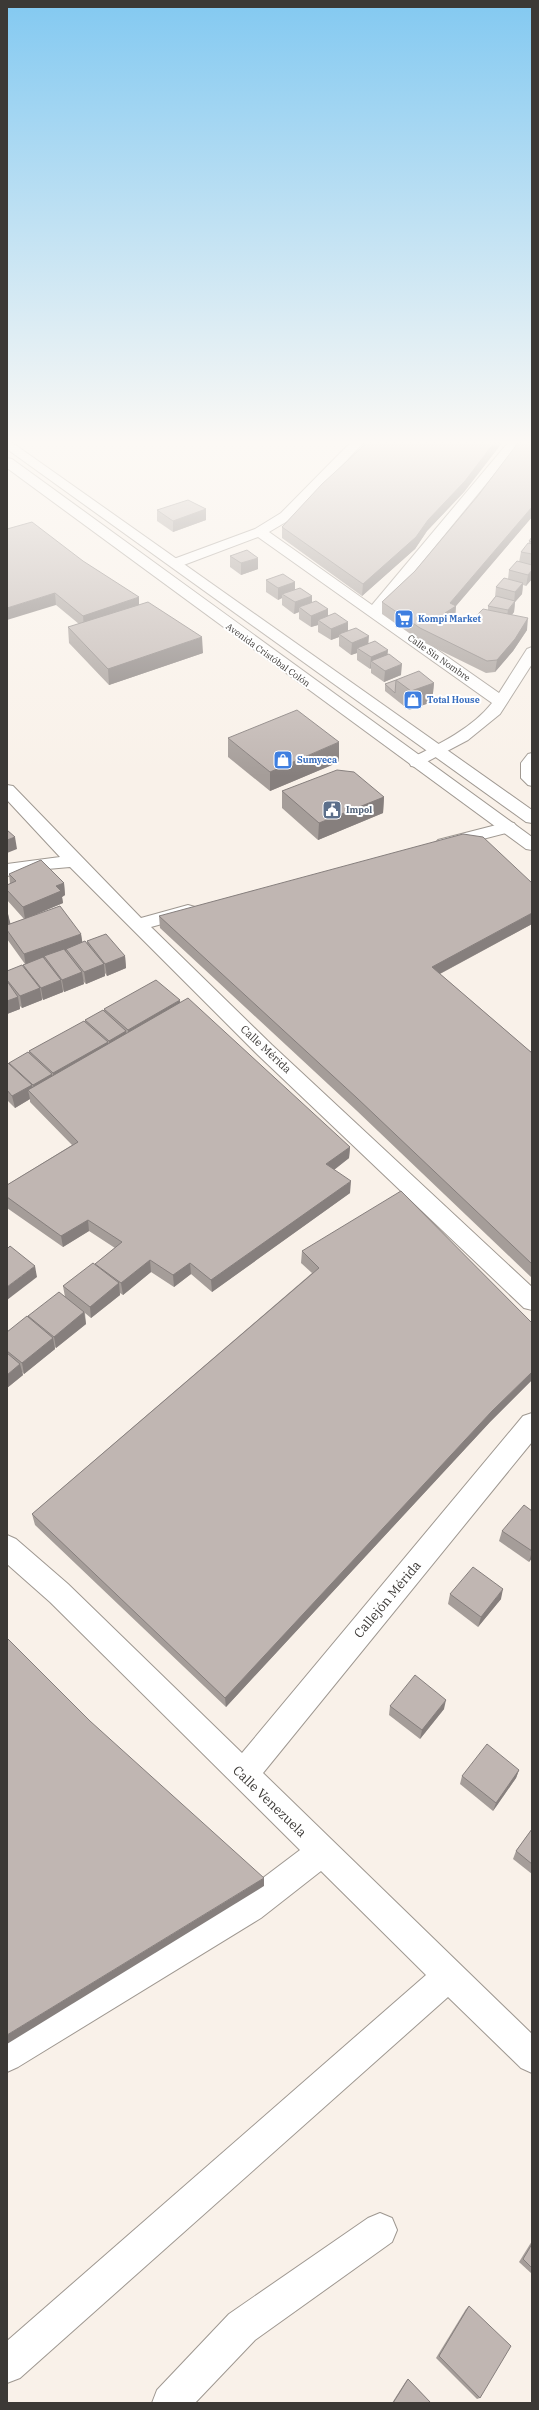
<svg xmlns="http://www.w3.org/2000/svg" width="539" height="2410" font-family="'IBM Plex Serif',serif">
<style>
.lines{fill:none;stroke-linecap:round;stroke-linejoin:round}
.service-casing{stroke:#9f9891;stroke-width:2}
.minor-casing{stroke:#9f9891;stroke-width:2}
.tertiary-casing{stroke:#9f9891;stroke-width:2}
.service{fill:#fff;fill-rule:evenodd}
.minor{fill:#fff;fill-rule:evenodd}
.tertiary{fill:#fff;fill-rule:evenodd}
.wall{fill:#a59d99}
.shaded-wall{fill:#867f7d}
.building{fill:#c0b6b2;stroke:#867f7d}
.labels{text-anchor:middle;stroke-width:4;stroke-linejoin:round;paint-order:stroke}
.far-shop-label{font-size:9px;font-weight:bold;fill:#366cbe;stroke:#fff;text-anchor:start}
.far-street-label{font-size:9px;fill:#3c3936;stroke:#fff}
.far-service-label{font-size:9px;font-weight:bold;fill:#4e5e75;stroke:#fff;text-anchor:start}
.street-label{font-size:11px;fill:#3c3936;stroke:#fff}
.near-street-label{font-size:13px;fill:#3c3936;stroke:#fff}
</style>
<rect width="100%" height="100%" fill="#f9f1e9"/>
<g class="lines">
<defs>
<polygon id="service" points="532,753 532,786 528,785 521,778 521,763 528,754"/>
<g id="minor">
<path d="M354 439H367L291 519 269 532 372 605 511 439H523L382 611 499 693 527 649 532 647V664L500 714 468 740 417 767 411 766 409 762 411 758C440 744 472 728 492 703L258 537 181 566 176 567 169 563 171 560 255 529 281 513Z"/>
<polygon points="7,785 13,786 141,918 188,905 195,907 197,911 195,915 151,927 272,1045 532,1287 532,1310 524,1308 258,1055 70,867 36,870 7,876 7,864 60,857 7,800"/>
<polygon points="508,822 514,823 517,827 514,831 444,849 438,848 435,844 438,840"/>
<polygon points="532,1413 532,1442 263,1773 532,2034 532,2073 521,2068 448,1997 20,2378 7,2383 7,2341 426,1975 321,1871 261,1918 18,2067 7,2072 7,2038 239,1896 300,1850 50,1602 7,1564 7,1535 16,1539 68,1584 242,1753 523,1416"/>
<polygon points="380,2213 392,2218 397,2230 392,2242 255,2340 195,2403 152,2403 157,2390 229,2314 368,2218"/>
</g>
<g id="tertiary">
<polygon points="7,439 532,810 532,823 526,822 7,449"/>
<polygon points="7,458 12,459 532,837 532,850 526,849 7,468"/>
</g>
</defs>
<use href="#service" class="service-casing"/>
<use href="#minor" class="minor-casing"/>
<use href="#tertiary" class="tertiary-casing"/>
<use href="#service" class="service"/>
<use href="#minor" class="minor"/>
<use href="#tertiary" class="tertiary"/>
</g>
<g class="wall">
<polygon points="371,439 505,439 464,492 427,531 415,549 362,596 282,538 282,527"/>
<polygon points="532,439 532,517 456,606 455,616 471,621 488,610 488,606 495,597 496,587 508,579 509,570 519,562 521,552 529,543 529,541 532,537 532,579 526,586 523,585 522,594 515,602 514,612 512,615 527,630 513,651 495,672 486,673 419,640 382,614 382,602 415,571"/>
<polygon points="206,509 206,520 173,532 157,521 157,510"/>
<polygon points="7,529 139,605 203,653 109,685 69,643 68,627 79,624 56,605"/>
<polygon points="230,556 258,569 241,575 230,567"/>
<polygon points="266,580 295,582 295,589 312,596 312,603 328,609 328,616 348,631 388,655 401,675 384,682 371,673 371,668 370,669 357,660 357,653 351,655 339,646 339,637 331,640 318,632 318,625 311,627 299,619 299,612 294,614 282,605 282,598 278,600 266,592"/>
<polygon points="396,680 434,683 432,702 409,710 385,691 385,684"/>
<polygon points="228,738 339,762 270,791 228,757"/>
<polygon points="282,791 384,797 383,813 318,840 282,808"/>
<polygon points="9,874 64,883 65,895 62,897 63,903 37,914 81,934 82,943 87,943 87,941 125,956 126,968 107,976 105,973 105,976 86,984 83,981 84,984 64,992 63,990 63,992 43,1000 42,998 42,1000 22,1008 20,1006 20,1009 7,1014 7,971 24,967 23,965 25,964 7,939 7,912 8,914 10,924 24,919 7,900 7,885 10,884"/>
<polygon points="159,916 532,924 440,974 532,1053 532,1278 356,1110 160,928"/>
<polygon points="180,1003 350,1147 349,1158 334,1170 350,1193 212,1292 191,1274 174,1287 151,1272 123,1295 120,1293 120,1295 91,1318 85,1313 86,1324 56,1348 55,1347 55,1349 24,1374 22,1372 23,1375 7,1388 7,1332 28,1318 28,1316 65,1297 63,1286 95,1265 95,1264 115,1248 89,1231 63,1247 7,1208 7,1185 72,1145 30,1102 30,1099 15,1108 7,1100 7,1063 10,1064 9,1063 29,1053 29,1051 85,1022 85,1020 104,1012 104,1009"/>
<polygon points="302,1251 532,1323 532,1380 490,1422 226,1707 35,1525 32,1514 312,1273 301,1263"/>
<polygon points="532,1511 532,1558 529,1562 499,1541 502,1531"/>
<polygon points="450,1594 501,1599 478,1627 448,1604"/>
<polygon points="390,1706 444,1709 420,1739 389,1715"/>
<polygon points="519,1770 516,1778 493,1811 460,1784 462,1776"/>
<polygon points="532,1829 532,1874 513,1859 516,1851"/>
<polygon points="532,2241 532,2274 519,2262"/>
<polygon points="469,2306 480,2398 477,2399 436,2358 466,2309"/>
<polygon points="408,2379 431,2403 392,2403 406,2381"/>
</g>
<g class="shaded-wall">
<polygon points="497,439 505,439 464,492 427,531 415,549 362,596 363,584 428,520"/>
<polygon points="532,507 532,517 455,607 456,606 455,618 445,613 450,603"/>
<polygon points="206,509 206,520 173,532 173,521"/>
<polygon points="258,558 258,569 241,575 241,563"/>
<polygon points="532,570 532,579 526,586 528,575"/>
<polygon points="295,582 295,594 282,594 282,598 278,600 278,588"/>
<polygon points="523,583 522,594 515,602 514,612 506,622 508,610 514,603 515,592"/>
<polygon points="55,593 56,605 7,620 7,608"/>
<polygon points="312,596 312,607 299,607 299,612 294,614 295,602"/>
<polygon points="139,597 139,608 84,628 83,616"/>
<polygon points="328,609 328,621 318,620 318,625 311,627 311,616"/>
<polygon points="528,618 527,630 513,651 495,672 497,660"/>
<polygon points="348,622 348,634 339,634 339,637 331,640 331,629"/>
<polygon points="369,636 368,648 357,648 357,653 351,655 352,643"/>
<polygon points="202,637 203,653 109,685 108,669"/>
<polygon points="388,650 387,662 371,661 371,668 370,669 371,657"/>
<polygon points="402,664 401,675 384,682 385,671"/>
<polygon points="434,683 432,702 409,710 411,691"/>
<polygon points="339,742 339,762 270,791 270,772"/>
<polygon points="384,797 383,813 318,840 319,823"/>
<polygon points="15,837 17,849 7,853 7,840"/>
<polygon points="64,883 65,895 62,897 63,903 25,919 23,907 56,886"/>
<polygon points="532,913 532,924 430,979 432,967"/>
<polygon points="7,914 8,914 11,926 7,927"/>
<polygon points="81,934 83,946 66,949 66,952 44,956 45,960 26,967 24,954"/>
<polygon points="125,956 126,968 107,976 105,964"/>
<polygon points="104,964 105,976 86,984 84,972"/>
<polygon points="82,972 84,984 64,992 62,980"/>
<polygon points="61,980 63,992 43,1000 41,988"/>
<polygon points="40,988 42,1000 22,1008 20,996"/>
<polygon points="18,997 20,1009 7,1014 7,1001"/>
<polygon points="180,1000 181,1012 129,1042 128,1030"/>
<polygon points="126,1031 127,1043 110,1053 109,1041"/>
<polygon points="108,1042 109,1054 54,1085 53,1073"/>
<polygon points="52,1074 54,1086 35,1097 33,1085"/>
<polygon points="32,1085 34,1096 28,1090 30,1099 15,1108 12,1096"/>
<polygon points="350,1147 349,1158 326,1176 326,1164"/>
<polygon points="351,1181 350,1193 212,1292 211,1280"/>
<polygon points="88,1220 89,1231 63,1247 61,1236"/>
<polygon points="150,1260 151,1272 123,1295 121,1283"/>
<polygon points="190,1263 191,1274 174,1287 173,1275"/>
<polygon points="35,1266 37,1277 7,1300 7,1287"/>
<polygon points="119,1283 120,1295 91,1318 90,1307"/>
<polygon points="84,1312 86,1324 56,1348 54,1337"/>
<polygon points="53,1338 55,1349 24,1374 22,1363"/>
<polygon points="20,1364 23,1375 7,1388 7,1375"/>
<polygon points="532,1372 532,1380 490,1422 226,1707 225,1698 492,1411"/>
<polygon points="532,1551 532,1558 529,1562"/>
<polygon points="503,1589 501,1599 478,1627 481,1617"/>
<polygon points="446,1700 444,1709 420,1739 422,1730"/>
<polygon points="519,1770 516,1778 493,1811 496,1803"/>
<polygon points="264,1878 264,1886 7,2044 7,2035"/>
</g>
<g class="building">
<polygon points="371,439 497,439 465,481 428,520 416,537 363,584 282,527 322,484"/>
<polygon points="521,439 532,439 532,507 450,603 456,606 445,613 471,621 483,609 528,618 515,639 497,660 487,661 420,628 382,602 415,571 477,497"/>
<polygon points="188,500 206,509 173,521 157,510"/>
<polygon points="32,522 83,561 139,597 83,616 55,593 7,608 7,529"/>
<polygon points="532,537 532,542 529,541"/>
<polygon points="528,543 532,544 532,554 521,552"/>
<polygon points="247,550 258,558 241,563 230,556"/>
<polygon points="517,561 532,565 532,570 528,575 509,570"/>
<polygon points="283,574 295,582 278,588 266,580"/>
<polygon points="504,578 523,583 515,592 496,587"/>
<polygon points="300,588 312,596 295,602 282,594"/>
<polygon points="496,596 515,601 508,610 488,606"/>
<polygon points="316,601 328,609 311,616 299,607"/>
<polygon points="148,602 202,637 108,669 68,627"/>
<polygon points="335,613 348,622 331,629 318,620"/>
<polygon points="356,628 369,636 352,643 339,634"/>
<polygon points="375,641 388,650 371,657 357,648"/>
<polygon points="389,654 402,664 385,671 371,661"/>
<polygon points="419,671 434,683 411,691 396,680"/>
<polygon points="396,680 395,693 385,684"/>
<polygon points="297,710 339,742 270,772 228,738"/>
<polygon points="337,770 354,772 384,797 319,823 282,791"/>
<polygon points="7,830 15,837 7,840"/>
<polygon points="463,834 483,837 532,883 532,913 432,967 532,1053 532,1264 357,1098 159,916"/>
<polygon points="41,860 64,883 56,886 61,891 23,907 7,890 7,885 16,881 9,874"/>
<polygon points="60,906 81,934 24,954 7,930 7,925"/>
<polygon points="106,934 125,956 105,964 87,941"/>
<polygon points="85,941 104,964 84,972 66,949"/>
<polygon points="64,949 82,972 62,980 44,956"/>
<polygon points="43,957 61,980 41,988 23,965"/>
<polygon points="22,965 40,988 20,996 7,980 7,971"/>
<polygon points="156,980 180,1000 128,1030 104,1009"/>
<polygon points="7,981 18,997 7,1001"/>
<polygon points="188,998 350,1147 326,1164 351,1181 211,1280 190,1263 173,1275 150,1260 121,1283 95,1264 122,1242 88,1220 61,1236 7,1197 7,1185 78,1142 28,1090"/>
<polygon points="103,1010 126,1031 109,1041 85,1020"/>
<polygon points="84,1021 108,1042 53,1073 29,1051"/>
<polygon points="28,1052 52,1074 33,1085 9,1063"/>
<polygon points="7,1063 8,1063 32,1085 12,1096 7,1090"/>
<polygon points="401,1191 532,1323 532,1372 492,1411 225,1698 32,1514 319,1268 302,1251"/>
<polygon points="10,1246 35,1266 7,1287 7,1249"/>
<polygon points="93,1263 119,1283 90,1307 63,1286"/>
<polygon points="59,1292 84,1312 54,1337 28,1316"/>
<polygon points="27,1316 53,1338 22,1363 7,1351 7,1332"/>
<polygon points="7,1353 20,1364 7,1375"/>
<polygon points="524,1505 532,1511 532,1551 502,1531"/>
<polygon points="473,1567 503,1589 481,1617 450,1594"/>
<polygon points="7,1638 90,1721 264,1878 7,2035"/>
<polygon points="415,1675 446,1700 422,1730 390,1706"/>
<polygon points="487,1744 519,1770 496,1803 462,1776"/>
<polygon points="532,1829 532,1864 516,1851"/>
<polygon points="532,2244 532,2268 523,2259"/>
<polygon points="469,2306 511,2346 480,2398 439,2356"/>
<polygon points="408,2379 431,2403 393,2403"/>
</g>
<linearGradient id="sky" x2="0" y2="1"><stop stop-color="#83c9f1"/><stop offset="0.57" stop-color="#fcf9f5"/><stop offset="1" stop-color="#fcf9f5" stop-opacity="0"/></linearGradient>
<rect width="539" height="776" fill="url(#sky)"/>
<defs>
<symbol id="supermarket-square" viewBox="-11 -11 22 22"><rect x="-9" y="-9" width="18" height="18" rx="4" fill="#3f7fe0" stroke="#fff"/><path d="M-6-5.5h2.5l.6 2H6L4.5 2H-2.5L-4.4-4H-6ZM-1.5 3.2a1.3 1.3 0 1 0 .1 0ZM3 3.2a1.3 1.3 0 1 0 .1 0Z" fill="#fff"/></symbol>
<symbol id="shop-square" viewBox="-11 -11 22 22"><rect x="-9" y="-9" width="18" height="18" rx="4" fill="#3f7fe0" stroke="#fff"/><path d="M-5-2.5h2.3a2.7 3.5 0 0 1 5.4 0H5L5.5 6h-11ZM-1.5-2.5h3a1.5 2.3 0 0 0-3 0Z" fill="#fff"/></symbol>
<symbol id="civic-square" viewBox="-11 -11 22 22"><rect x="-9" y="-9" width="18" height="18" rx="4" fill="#5c6f8a" stroke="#fff"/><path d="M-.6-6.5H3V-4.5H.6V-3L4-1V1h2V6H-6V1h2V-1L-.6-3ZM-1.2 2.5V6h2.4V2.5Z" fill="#fff"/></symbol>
</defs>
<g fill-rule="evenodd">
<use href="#supermarket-square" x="393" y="608" width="22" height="22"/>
<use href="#shop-square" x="402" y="689" width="22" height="22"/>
<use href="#shop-square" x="272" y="749" width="22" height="22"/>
<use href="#civic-square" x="321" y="799" width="22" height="22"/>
</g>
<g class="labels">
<g class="far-shop-label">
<text x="418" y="622">Kompi Market</text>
<text x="427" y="703">Total House</text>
<text x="297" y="763">Sumyeca</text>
</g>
<g class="far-street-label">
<text transform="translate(268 655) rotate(36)" y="3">Avenida Cristóbal Colón</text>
<text transform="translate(439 658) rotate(35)" y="3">Calle Sin Nombre</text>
</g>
<g class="far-service-label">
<text x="346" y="813">Impol</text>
</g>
<g class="street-label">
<text transform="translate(266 1049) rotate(43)" y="4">Calle Mérida</text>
</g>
<g class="near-street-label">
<text transform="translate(387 1599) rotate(-50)" y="5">Callejón Mérida</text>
<text transform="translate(270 1801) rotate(44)" y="5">Calle Venezuela</text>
</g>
</g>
<rect width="539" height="2410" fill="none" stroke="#3c3936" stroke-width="16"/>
</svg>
